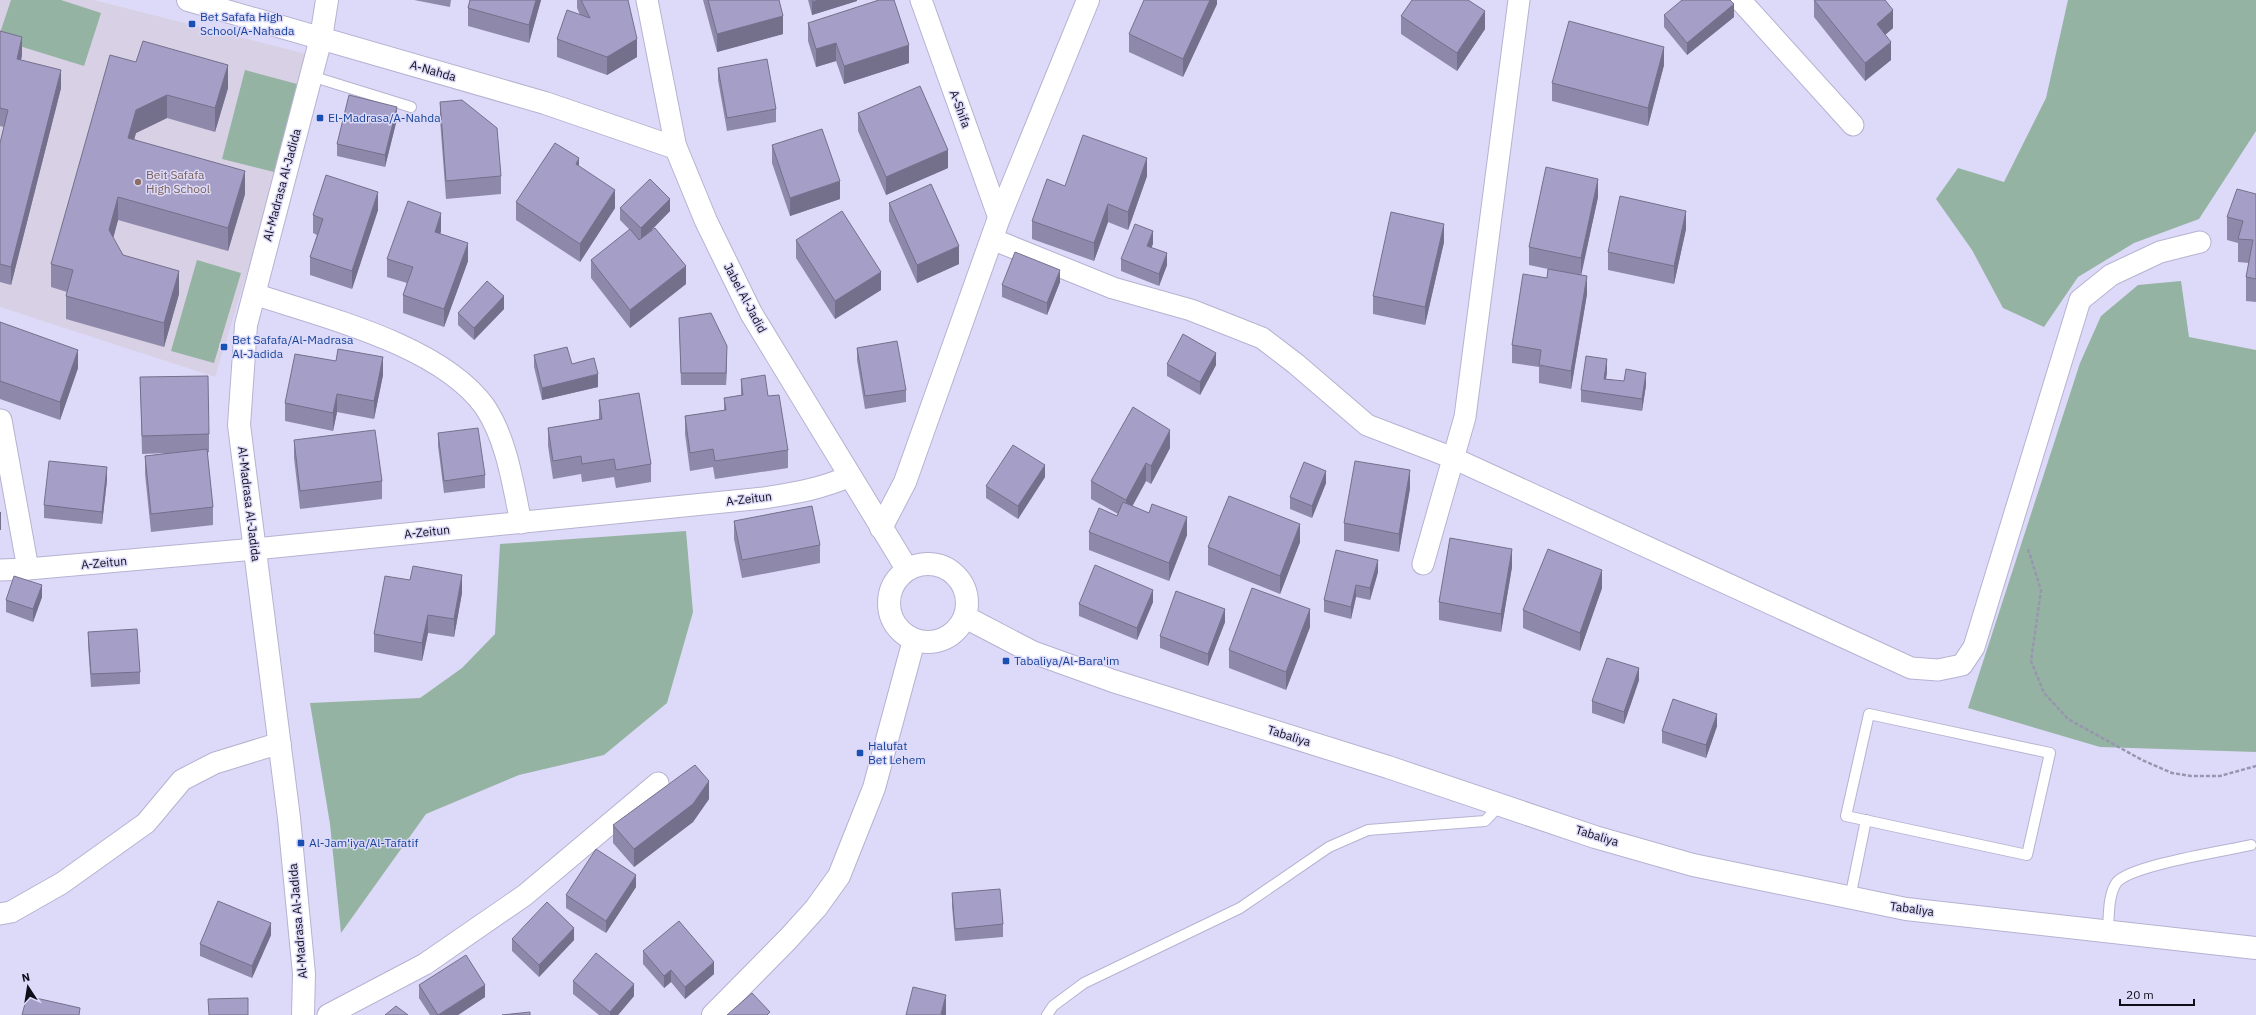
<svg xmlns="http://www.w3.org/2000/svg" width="2256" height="1015" font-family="'IBM Plex Sans',sans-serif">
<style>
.education{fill:#d8d0e5}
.green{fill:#95b3a2}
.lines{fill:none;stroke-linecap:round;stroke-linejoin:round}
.service-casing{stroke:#b6b2d1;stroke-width:12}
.minor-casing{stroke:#b6b2d1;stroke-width:23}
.tertiary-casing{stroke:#b6b2d1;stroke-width:24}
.path{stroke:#9896ae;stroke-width:2.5;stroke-dasharray:4 2;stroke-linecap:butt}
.service{stroke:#fff;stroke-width:10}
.minor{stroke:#fff;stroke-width:21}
.tertiary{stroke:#fff;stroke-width:22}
.wall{fill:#8e89ab}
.shaded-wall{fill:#746f8b}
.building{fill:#a59fc7;stroke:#746f8b}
.transit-dot{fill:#1a4fb4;stroke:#dddaf9;stroke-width:1.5}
.education-dot{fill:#8d6e63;stroke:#dddaf9;stroke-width:1.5}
.labels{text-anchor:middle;stroke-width:3;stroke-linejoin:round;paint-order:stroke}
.transit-label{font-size:12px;fill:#164399;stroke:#dddaf9;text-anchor:start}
.street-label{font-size:12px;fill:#0f0d18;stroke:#dddaf9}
.education-label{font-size:12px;fill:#785e54;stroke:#dddaf9;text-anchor:start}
</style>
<rect width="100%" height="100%" fill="#dddaf9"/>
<polygon class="education" points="0,0 94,0 314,56 215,377 0,307"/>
<g class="green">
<polygon points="11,0 61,0 101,13 84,66 0,40 0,33"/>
<polygon points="2068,0 2256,0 2256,131 2199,219 2134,243 2078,277 2044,327 2003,308 1972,250 1936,199 1958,168 2004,182 2046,98"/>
<polygon points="245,70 297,84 274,172 222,159"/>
<polygon points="197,260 241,273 214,363 171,351"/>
<polygon points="2181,281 2189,337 2256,350 2256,752 2100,747 1968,708 2080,363 2101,316 2138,285"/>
<polygon points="686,531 693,612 667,703 604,755 519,775 426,814 341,933 330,824 310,703 420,698 462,668 495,634 500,544"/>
</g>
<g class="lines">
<defs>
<g id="service">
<polyline points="311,76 411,107"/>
<polygon points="1869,714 2050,753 2027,855 1846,816"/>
<polyline points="1850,898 1866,820"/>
<path d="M2108 930C2109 916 2108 894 2117 882 2132 865 2225 851 2251 845"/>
<polyline points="1047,1015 1053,1006 1084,983 1240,908 1329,847 1368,830 1485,821 1500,805"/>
</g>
<g id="minor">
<polyline points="647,0 676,148"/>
<polyline points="921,0 999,218"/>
<polyline points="1740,0 1853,125"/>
<polyline points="992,239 1113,288 1191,310 1262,338 1296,364 1367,425 1453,458 1911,668 1938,670 1962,665 1974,647 2080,300 2111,275 2160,252 2200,242"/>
<path d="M254 294C323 317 441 345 485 407 507 440 513 485 521 523"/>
<polyline points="1,420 28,569"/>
<polyline points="1423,564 1465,417 1519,0"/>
<path d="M0 570 28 569 255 549 764 498C794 493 821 489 850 476"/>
<polyline points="0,914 11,912 62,883 146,823 182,780 215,763 280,743"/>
<polyline points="328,1015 425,964 525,895 658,783"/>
</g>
<g id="tertiary">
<polyline points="188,0 545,103 676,148 706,221 751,313 907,569"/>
<polyline points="881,528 905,482 999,218 1088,0"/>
<circle cx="928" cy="603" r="39"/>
<polyline points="965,617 1032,652 1113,681 1388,767 1595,837 1693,865 1906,909 2256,948"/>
<polyline points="303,1015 304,974 289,818 239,425 246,325 321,38 327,0"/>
<polyline points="713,1015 788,939 816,908 839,876 874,788 914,640"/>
</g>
</defs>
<use href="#service" class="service-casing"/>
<use href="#minor" class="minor-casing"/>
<use href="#tertiary" class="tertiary-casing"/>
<polyline class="path" points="2028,549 2041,590 2031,661 2044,693 2068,719 2142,760 2172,773 2191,776 2220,776 2256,766"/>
<use href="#service" class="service"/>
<use href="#minor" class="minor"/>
<use href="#tertiary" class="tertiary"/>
</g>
<g class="wall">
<polygon points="414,0 451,0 450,7"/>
<polygon points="470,0 541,0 529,43 468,26 468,8"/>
<polygon points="577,0 628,0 637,57 607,75 557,57 557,39 580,15 577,8"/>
<polygon points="703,0 779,0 783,34 717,52"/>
<polygon points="808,0 857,0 857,1 812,15"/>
<polygon points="1217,0 1217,4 1183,77 1129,52 1129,34"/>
<polygon points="1814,0 1885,0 1893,28 1885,35 1891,60 1865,81 1814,17"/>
<polygon points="1664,15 1734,17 1687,55 1664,27"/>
<polygon points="1401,16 1485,29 1457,71 1401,34"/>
<polygon points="808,23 909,63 844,84 836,61 816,67 808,41"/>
<polygon points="0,31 22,55 21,60 61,88 11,285 0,282 0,143 4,127 0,126"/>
<polygon points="136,62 228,88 215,132 167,118 136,133 134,139 245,194 228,251 118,220 113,238 123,255 179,294 164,347 66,319 66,296 67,292 51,287 51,264"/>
<polygon points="1664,65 1648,126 1552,101 1552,83"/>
<polygon points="718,68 776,109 776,122 727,131 718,80"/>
<polygon points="440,102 501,176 501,194 446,199 440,120"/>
<polygon points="858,113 948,168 886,195 858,131"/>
<polygon points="397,119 385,167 337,156 337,144"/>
<polygon points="772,145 840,199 790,216 772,163"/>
<polygon points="1147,176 1128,230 1108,222 1094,261 1032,239 1032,221 1065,186"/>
<polygon points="2256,194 2256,302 2246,301 2246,277 2249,263 2238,262 2238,243 2227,240 2227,217"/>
<polygon points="1598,197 1581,274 1587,294 1571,389 1539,383 1539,367 1512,363 1512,345 1547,278 1548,269 1529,265 1529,247"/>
<polygon points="516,202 615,208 580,262 516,220"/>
<polygon points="889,203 959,264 917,283 889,221"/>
<polygon points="620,208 670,211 649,232 686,284 630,328 591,278 591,260 630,230 620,220"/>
<polygon points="378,210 352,289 310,275 310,257 317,235 313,233 313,215"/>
<polygon points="1686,229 1674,284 1608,270 1608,252"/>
<polygon points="441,231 440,234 468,261 444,327 403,313 403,295 407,283 387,277 387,259"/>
<polygon points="796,240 881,290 835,319 796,258"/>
<polygon points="1444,242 1425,325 1373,314 1373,296"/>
<polygon points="1153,244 1151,247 1167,265 1159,286 1121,271 1121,259"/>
<polygon points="1060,282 1047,315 1002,297 1002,285"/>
<polygon points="504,309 474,340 458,325 458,313"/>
<polygon points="679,318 727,358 726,385 681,385"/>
<polygon points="0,322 78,368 60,420 0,399"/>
<polygon points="857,348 906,390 906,402 865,409 857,360"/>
<polygon points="534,355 572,364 598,387 542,400 534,367"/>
<polygon points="336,361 383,375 374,419 337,412 333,431 285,421 285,403"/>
<polygon points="1167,364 1216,365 1200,395 1167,376"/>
<polygon points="1607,372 1606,379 1646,385 1642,411 1581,402 1581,390"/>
<polygon points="140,377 209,434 209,452 207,453 213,507 213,525 151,532 145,474 145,456 167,453 142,454"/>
<polygon points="741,379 768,396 788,450 788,468 715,479 713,467 690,471 685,434 685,416 724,410 724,398 741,395"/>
<polygon points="599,400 651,464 651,482 616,488 614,477 582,482 581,474 553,479 548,446 548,428 599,420"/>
<polygon points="438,433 485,475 485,488 444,493 438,446"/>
<polygon points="294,440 382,481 382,499 300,509 294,458"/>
<polygon points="1170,448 1151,484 1146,481 1132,506 1187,535 1169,581 1089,550 1089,532 1117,516 1118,514 1091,499 1091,481"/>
<polygon points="1045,477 1018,519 986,498 986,486"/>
<polygon points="107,480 102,524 44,518 44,505"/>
<polygon points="1326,483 1312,518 1290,509 1290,497"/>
<polygon points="1410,488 1399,552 1344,541 1344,523"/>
<polygon points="734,521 820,545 820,563 742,578 734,539"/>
<polygon points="1300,542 1280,594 1208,565 1208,547"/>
<polygon points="1512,567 1501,632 1439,620 1439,602"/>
<polygon points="1378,572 1370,600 1356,597 1351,619 1324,612 1324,600"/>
<polygon points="1602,588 1580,651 1523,628 1523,610"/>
<polygon points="462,593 454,637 428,633 422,661 374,652 374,634"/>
<polygon points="42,597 33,622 6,612 6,600"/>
<polygon points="1153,602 1137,640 1079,616 1079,604"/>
<polygon points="1225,622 1208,666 1160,648 1160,636"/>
<polygon points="1310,627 1286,690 1229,668 1229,650"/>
<polygon points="88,632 140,672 140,684 91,687 88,644"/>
<polygon points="1639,680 1624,724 1592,713 1592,701"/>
<polygon points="1717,726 1706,758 1662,743 1662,731"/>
<polygon points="709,799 693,822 634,867 613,843 613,825"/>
<polygon points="636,887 606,933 566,908 566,895"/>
<polygon points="952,893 1003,924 1003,937 955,941 952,906"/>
<polygon points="271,935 252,978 200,956 200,944"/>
<polygon points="512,939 574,940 539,977 512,951"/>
<polygon points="643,951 714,974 685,999 671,982 664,988 643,964"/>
<polygon points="573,981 634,996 618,1015 599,1015 573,994"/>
<polygon points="419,985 485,997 458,1015 430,1015 419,998"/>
</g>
<g class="shaded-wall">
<polygon points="536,0 541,0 529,43 529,25"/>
<polygon points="820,0 857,0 857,1 812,15 812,2"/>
<polygon points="1210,0 1217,0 1217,4 1183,77 1183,59"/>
<polygon points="1734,4 1734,17 1687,55 1687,43"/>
<polygon points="1893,10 1893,28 1877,42 1877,24"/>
<polygon points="1485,11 1485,29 1457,71 1457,53"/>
<polygon points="783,16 783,34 717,52 717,34"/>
<polygon points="22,37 22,55 17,77 17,59"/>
<polygon points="637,39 637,57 607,75 607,57"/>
<polygon points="1891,42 1891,60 1865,81 1865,63"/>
<polygon points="836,43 836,61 816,67 816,49"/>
<polygon points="909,45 909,63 844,84 844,66"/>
<polygon points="1664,47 1664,65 1648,126 1648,108"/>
<polygon points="228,65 228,88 215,132 215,108"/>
<polygon points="61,70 61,88 11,285 11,267"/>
<polygon points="167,95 167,118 136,133 128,161 128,138 136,110"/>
<polygon points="397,107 397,119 385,167 385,155"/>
<polygon points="948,150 948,168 886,195 886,177"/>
<polygon points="579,158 579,176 576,164"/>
<polygon points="1147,158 1147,176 1128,230 1128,212"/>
<polygon points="245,171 245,194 228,251 228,228"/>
<polygon points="1598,179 1598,197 1581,276 1581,258"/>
<polygon points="840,181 840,199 790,216 790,198"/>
<polygon points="615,190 615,208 580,262 580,244"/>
<polygon points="378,192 378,210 352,289 352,271"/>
<polygon points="118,197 118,220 109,254 109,230"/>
<polygon points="670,199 670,211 641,241 641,228"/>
<polygon points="1108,204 1108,222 1094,261 1094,243"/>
<polygon points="1686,211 1686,229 1674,284 1674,266"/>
<polygon points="441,213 441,231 435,250 435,232"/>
<polygon points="1444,224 1444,242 1425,325 1425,307"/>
<polygon points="1153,231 1153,244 1147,258 1147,246"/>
<polygon points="468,243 468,261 444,327 444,309"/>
<polygon points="959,246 959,264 917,283 917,265"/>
<polygon points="1167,253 1167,265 1159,286 1159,274"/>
<polygon points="686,266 686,284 630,328 630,310"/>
<polygon points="1060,270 1060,282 1047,315 1047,303"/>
<polygon points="179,271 179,294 164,347 164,323"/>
<polygon points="881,272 881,290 835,319 835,301"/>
<polygon points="1587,276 1587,294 1571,389 1571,371"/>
<polygon points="504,296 504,309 474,340 474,328"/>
<polygon points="727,346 727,358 726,385 726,373"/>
<polygon points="78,350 78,368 60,420 60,402"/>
<polygon points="1216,353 1216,365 1200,395 1200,382"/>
<polygon points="383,357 383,375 374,419 374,401"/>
<polygon points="1607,359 1607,372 1604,391 1604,379"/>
<polygon points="1646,373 1646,385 1642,411 1642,399"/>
<polygon points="598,374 598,387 542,400 542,388"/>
<polygon points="337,394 337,412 333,431 333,413"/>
<polygon points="1170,430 1170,448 1151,484 1151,466"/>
<polygon points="1146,463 1146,481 1126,518 1126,500"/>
<polygon points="1045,465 1045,477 1018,519 1018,506"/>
<polygon points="107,467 107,480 102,524 102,512"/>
<polygon points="1410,470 1410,488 1399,552 1399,534"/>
<polygon points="1326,471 1326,483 1312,518 1312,506"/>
<rect x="0" y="512" width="1" height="18"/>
<polygon points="1187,517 1187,535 1169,581 1169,563"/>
<polygon points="1300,524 1300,542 1280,594 1280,576"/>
<polygon points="1512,549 1512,567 1501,632 1501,614"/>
<polygon points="1378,560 1378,572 1370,600 1370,588"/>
<polygon points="1602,570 1602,588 1580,651 1580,633"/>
<polygon points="462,575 462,593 454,637 454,619"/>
<polygon points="42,585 42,597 33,622 33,609"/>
<polygon points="1356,585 1356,597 1351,619 1351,607"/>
<polygon points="1153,590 1153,602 1137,640 1137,628"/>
<polygon points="1225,609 1225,622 1208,666 1208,654"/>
<polygon points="1310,609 1310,627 1286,690 1286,672"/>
<polygon points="428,615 428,633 422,661 422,643"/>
<polygon points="1639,668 1639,680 1624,724 1624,712"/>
<polygon points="1717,714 1717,726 1706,758 1706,745"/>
<polygon points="709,781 709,799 693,822 634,867 634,849"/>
<polygon points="636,875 636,887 606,933 606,921"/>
<polygon points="271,923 271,935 252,978 252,966"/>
<polygon points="574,928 574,940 539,977 539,965"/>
<polygon points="714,962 714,974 685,999 685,987"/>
<polygon points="671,970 671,982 664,988 664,976"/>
<polygon points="634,984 634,996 618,1015 610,1015 610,1012"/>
<polygon points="485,985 485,997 458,1015 439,1015"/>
<polygon points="946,995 946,1015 941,1014"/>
</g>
<g class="building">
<polygon points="470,0 536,0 529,25 468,8"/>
<polygon points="581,0 628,0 637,39 607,57 557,39 567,10 590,18"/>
<polygon points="708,0 779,0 783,16 717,34"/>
<polygon points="812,0 820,0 812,2"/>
<polygon points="879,0 894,0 909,45 844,66 836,43 816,49 808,23"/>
<polygon points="1144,0 1210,0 1183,59 1129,34"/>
<polygon points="1412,0 1468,0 1485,11 1457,53 1401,16"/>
<polygon points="1682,0 1730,0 1734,4 1687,43 1664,15"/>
<polygon points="1814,0 1885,0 1893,10 1877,24 1891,42 1865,63"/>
<polygon points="1569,21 1664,47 1648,108 1552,83"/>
<polygon points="0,31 22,37 17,59 61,70 11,267 0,264 0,143 8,110 0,108"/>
<polygon points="143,41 228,65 215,108 167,95 136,110 128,138 245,171 228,228 118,197 109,230 123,255 179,271 164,323 66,296 73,270 51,264 110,55 136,62"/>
<polygon points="767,59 776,109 727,118 718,68"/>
<polygon points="920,86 948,150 886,177 858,113"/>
<polygon points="349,95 397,107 385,155 337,144"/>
<polygon points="462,100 497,128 501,176 446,181 440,102"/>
<polygon points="822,129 840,181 790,198 772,145"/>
<polygon points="1083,135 1147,158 1128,212 1108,204 1094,243 1032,221 1047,179 1065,186"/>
<polygon points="555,143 579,158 576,164 615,190 580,244 516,202"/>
<polygon points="1546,167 1598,179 1581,258 1529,247"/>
<polygon points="326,175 378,192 352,271 310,257 323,219 313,215"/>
<polygon points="650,179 670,199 641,228 620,208"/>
<polygon points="931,184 959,246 917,265 889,203"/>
<polygon points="2237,189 2256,194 2256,279 2246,277 2253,240 2238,239 2243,221 2227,217"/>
<polygon points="1620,196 1686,211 1674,266 1608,252"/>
<polygon points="408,201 441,213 435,232 468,243 444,309 403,295 413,267 387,259"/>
<polygon points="842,211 881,272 835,301 796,240"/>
<polygon points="1391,212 1444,224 1425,307 1373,296"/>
<polygon points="1135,224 1153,231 1147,246 1167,253 1159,274 1121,259"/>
<polygon points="655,228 686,266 630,310 591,260 630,229 639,240"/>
<polygon points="1015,252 1060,270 1047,303 1002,285"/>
<polygon points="1548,269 1587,276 1571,371 1539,365 1541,350 1512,345 1523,274 1547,278"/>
<polygon points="487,281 504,296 474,328 458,313"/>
<polygon points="711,313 727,346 726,373 681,373 679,318"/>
<polygon points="0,322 78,350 60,402 0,381"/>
<polygon points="1183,334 1216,353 1200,382 1167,364"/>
<polygon points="897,341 906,390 865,396 857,348"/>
<polygon points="567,347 572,364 594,358 598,374 542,388 534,355"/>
<polygon points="338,349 383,357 374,401 337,394 333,413 285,403 295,354 336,361"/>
<polygon points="1586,356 1607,359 1604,379 1624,381 1626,369 1646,373 1642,399 1581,390"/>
<polygon points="765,375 768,396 779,395 788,450 715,461 713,449 690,453 685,416 726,410 724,398 743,395 741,379"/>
<polygon points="208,376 209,434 142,436 140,377"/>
<polygon points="639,393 651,464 616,470 614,459 582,464 581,456 553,461 548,428 602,419 599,400"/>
<polygon points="1133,407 1170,430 1151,466 1146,463 1126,500 1091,481"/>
<polygon points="478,428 485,475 444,481 438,433"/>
<polygon points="375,430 382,481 300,491 294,440"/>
<polygon points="1013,445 1045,465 1018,506 986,486"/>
<polygon points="207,449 213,507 151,514 145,456"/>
<polygon points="49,461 107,467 102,512 44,505"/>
<polygon points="1355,461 1410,470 1399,534 1344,523"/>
<polygon points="1304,462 1326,471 1312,506 1290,497"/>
<polygon points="1229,496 1300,524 1280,576 1208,547"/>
<polygon points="1123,502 1149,513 1152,504 1187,517 1169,563 1089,532 1099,508 1117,516"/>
<polygon points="812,506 820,545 742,560 734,521"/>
<polygon points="1450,538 1512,549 1501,614 1439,602"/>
<polygon points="1548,549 1602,570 1580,633 1523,610"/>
<polygon points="1336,550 1378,560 1370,588 1356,585 1351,607 1324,600"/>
<polygon points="1095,565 1153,590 1137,628 1079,604"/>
<polygon points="413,566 462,575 454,619 428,615 422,643 374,634 385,576 410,580"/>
<polygon points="14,576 42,585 33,609 6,600"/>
<polygon points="1252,588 1310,609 1286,672 1229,650"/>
<polygon points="1176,591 1225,609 1208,654 1160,636"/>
<polygon points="137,629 140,672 91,674 88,632"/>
<polygon points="1607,658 1639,668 1624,712 1592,701"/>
<polygon points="1673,699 1717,714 1706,745 1662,731"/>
<polygon points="695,765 709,781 693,804 634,849 613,825"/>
<polygon points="596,849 636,875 606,921 566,895"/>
<polygon points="1000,889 1003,924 955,929 952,893"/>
<polygon points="218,901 271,923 252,966 200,944"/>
<polygon points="547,902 574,928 539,965 512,939"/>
<polygon points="679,921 714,962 685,987 671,970 664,976 643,951"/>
<polygon points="596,953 634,984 610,1012 573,981"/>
<polygon points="466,955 485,985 438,1015 419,985"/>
<polygon points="913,987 946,995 941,1014 946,1015 906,1015"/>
<polygon points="752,993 770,1012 767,1015 727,1015"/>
<polygon points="27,996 80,1008 79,1015 22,1015"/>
<polygon points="248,998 248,1015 209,1015 208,999"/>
<polygon points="396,1006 408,1015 385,1015"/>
<polygon points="530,1012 530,1015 502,1015"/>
</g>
<g class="transit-dot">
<rect x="188" y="20" width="8" height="8" rx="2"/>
<rect x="316" y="114" width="8" height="8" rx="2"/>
<rect x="220" y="343" width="8" height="8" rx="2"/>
<rect x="1002" y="657" width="8" height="8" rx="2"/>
<rect x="856" y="749" width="8" height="8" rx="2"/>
<rect x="297" y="839" width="8" height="8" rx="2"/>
</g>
<circle class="education-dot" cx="138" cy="182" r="4"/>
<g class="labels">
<g class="transit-label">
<text x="200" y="21">Bet Safafa High<tspan x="200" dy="14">School/A-Nahada</tspan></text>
<text x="328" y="122">El-Madrasa/A-Nahda</text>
<text x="232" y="344">Bet Safafa/Al-Madrasa<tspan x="232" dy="14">Al-Jadida</tspan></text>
<text x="1014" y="665">Tabaliya/Al-Bara'im</text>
<text x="868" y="750">Halufat<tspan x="868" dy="14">Bet Lehem</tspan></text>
<text x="309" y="847">Al-Jam'iya/Al-Tafatif</text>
</g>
<g class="street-label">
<text transform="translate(433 71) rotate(16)" y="4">A-Nahda</text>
<text transform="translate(960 109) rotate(70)" y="4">A-Shifa</text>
<text transform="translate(282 185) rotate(-75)" y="4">Al-Madrasa Al-Jadida</text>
<text transform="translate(745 298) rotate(62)" y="4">Jabel Al-Jadid</text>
<text transform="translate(749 499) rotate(-7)" y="4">A-Zeitun</text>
<text transform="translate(249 504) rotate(83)" y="4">Al-Madrasa Al-Jadida</text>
<text transform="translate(427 532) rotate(-6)" y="4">A-Zeitun</text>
<text transform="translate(104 563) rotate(-5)" y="4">A-Zeitun</text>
<text transform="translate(1289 736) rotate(17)" y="4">Tabaliya</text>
<text transform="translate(1597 836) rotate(17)" y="4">Tabaliya</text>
<text transform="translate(1912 909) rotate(8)" y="4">Tabaliya</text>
<text transform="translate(298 921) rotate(-95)" y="4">Al-Madrasa Al-Jadida</text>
</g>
<g class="education-label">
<text x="146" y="179">Beit Safafa<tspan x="146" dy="14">High School</tspan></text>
</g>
</g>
<g transform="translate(28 987) rotate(348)" stroke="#dddaf9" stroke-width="3" paint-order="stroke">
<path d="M0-3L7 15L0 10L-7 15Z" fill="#0f0d18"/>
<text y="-6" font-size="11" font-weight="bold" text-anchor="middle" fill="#0f0d18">N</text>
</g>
<path d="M2120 999v6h74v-6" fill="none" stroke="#0f0d18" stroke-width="2"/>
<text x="2126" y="999" font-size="12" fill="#0f0d18" stroke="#dddaf9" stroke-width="3" paint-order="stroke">20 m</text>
</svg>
